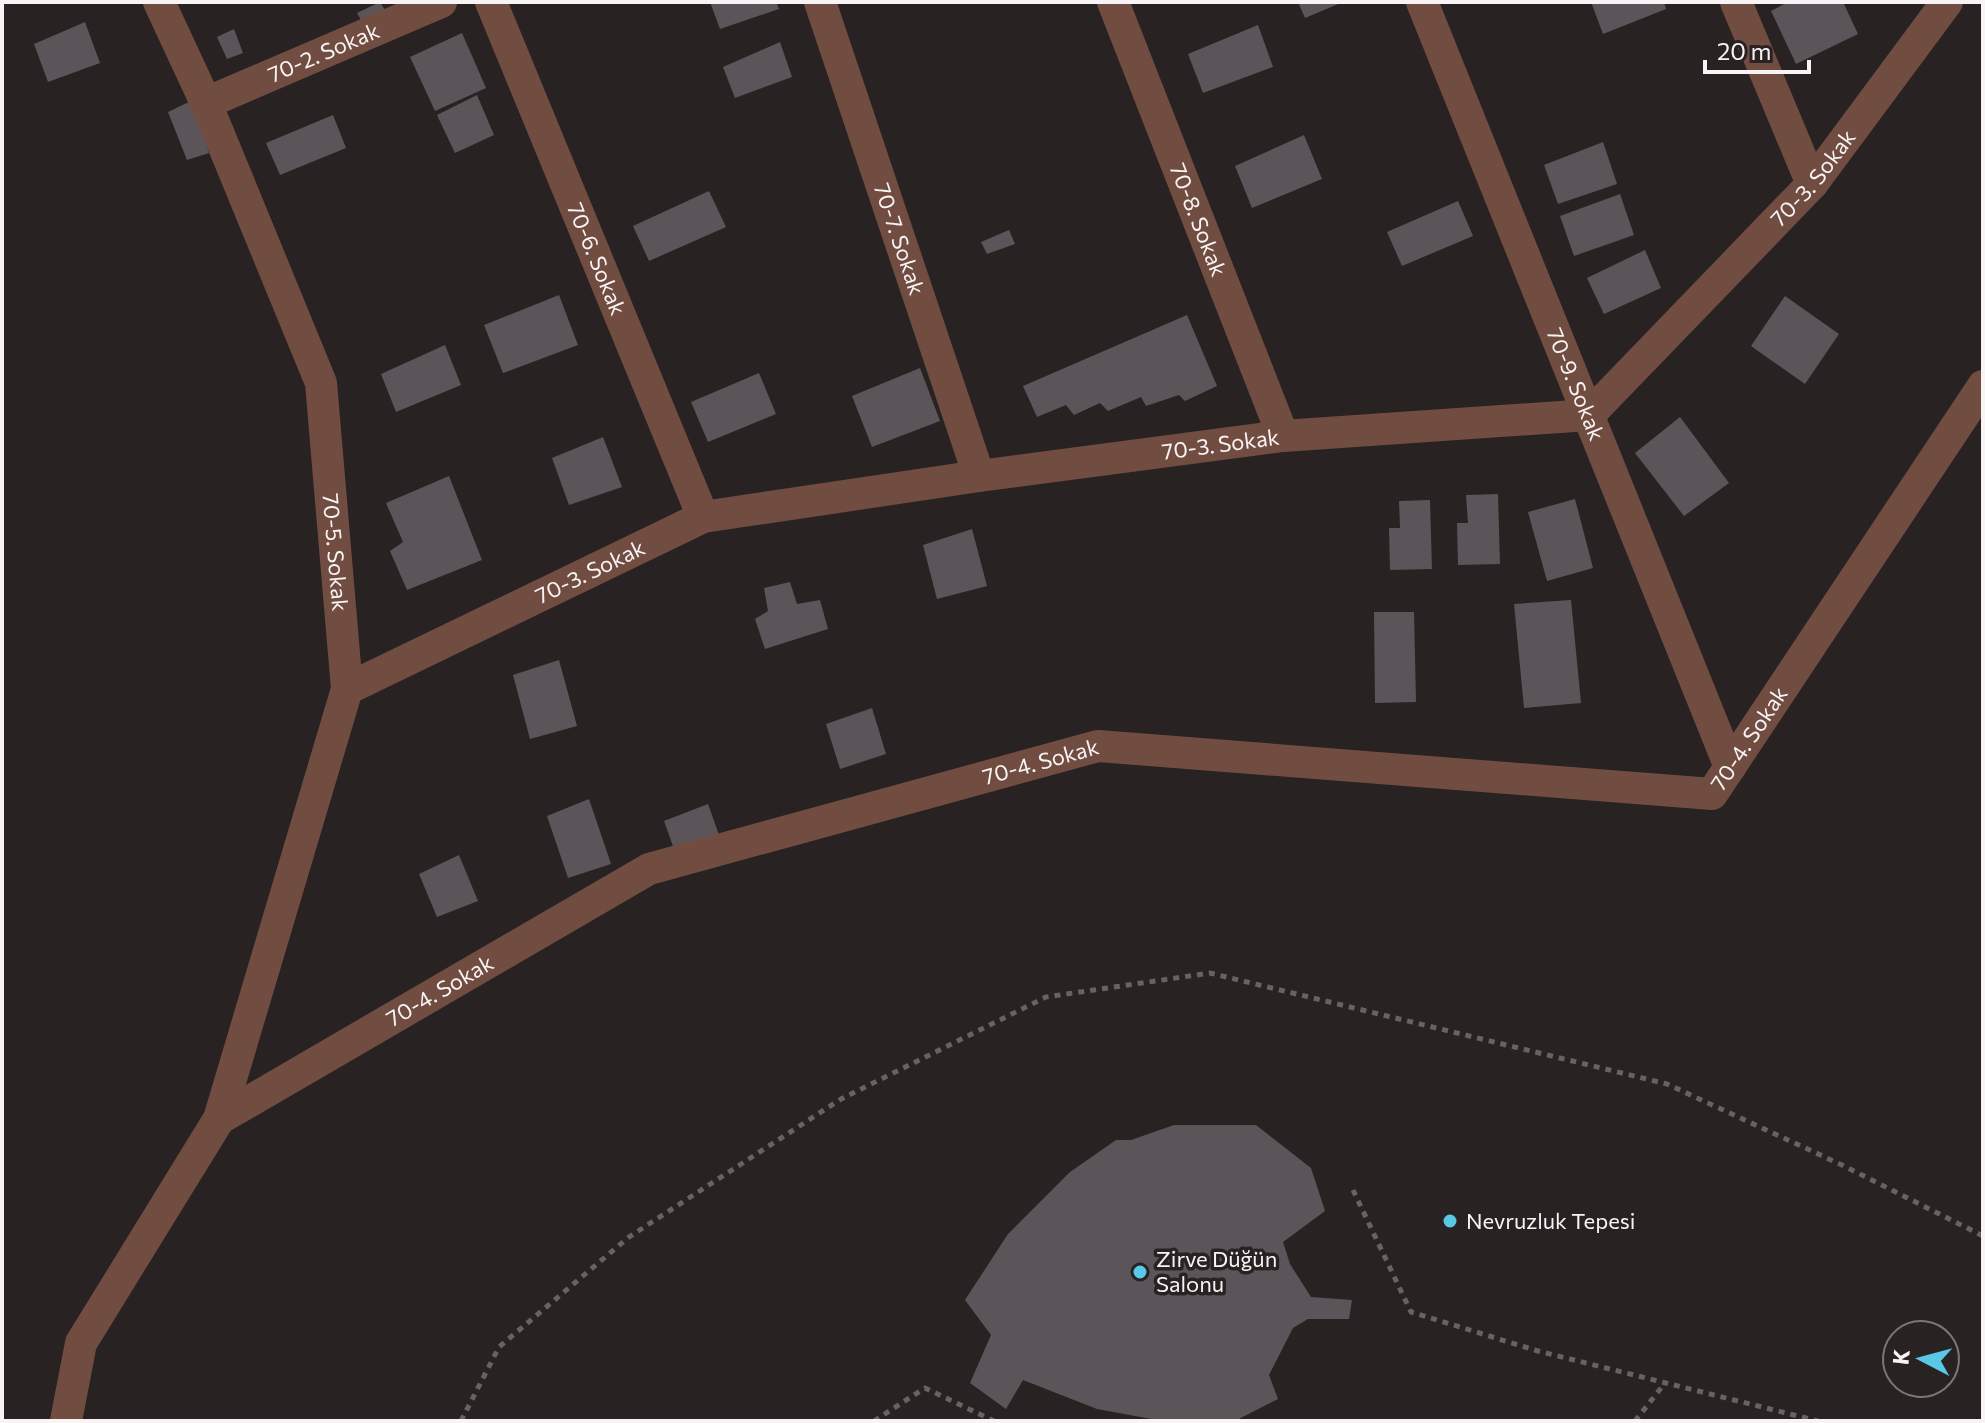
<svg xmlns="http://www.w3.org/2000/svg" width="1985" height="1423" font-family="Commissioner,sans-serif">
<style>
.building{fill:#5b5559}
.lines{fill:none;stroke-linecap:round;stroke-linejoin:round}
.path{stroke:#686263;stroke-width:5;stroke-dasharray:6 6;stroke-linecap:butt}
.minor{stroke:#714d41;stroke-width:32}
.poi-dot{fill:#59c8e5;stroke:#292223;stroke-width:3}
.labels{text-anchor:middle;stroke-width:7;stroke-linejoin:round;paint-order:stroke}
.street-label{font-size:22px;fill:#f8f3f4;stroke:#292223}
.poi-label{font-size:22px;fill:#f8f3f4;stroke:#292223;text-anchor:start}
</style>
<rect width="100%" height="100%" fill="#292223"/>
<g class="building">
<polygon points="380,2 388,15 365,27 357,13"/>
<polygon points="710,2 776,2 779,9 720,29"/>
<polygon points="1298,2 1343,2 1305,18"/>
<polygon points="1591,2 1664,2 1666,9 1603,34"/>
<polygon points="1788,2 1843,2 1858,34 1796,64 1771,11"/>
<polygon points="85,22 100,63 48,82 34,44"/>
<polygon points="1258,25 1273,67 1203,93 1188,54"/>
<polygon points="234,29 243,53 227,59 217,37"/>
<polygon points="462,33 486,88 435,111 410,57"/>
<polygon points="780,42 792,77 735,98 723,67"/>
<polygon points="477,95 494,135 455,153 437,115"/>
<polygon points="191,101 209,153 187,160 168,112"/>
<polygon points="333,115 346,148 280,175 266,143"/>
<polygon points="1304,135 1322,179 1252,208 1235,166"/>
<polygon points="1603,142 1617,184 1558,204 1544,165"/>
<polygon points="709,191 726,227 649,261 633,226"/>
<polygon points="1620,194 1634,235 1574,256 1560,216"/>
<polygon points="1458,201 1473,236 1402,266 1387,232"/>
<polygon points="1009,230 1015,244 987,254 981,242"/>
<polygon points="1645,250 1661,288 1604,314 1587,278"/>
<polygon points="559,295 578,345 503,373 484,325"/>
<polygon points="1785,296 1839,334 1805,384 1751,346"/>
<polygon points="1187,315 1217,386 1185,401 1179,395 1146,406 1141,397 1108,411 1100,403 1074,415 1066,405 1037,417 1023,386"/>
<polygon points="445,345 461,385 396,412 381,374"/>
<polygon points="920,368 940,421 872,447 852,396"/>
<polygon points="759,373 776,414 708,442 691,402"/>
<polygon points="1680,417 1729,483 1684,516 1635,453"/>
<polygon points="603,437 622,487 569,505 552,458"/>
<polygon points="449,476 482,560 407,590 390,551 403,542 386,503"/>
<polygon points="1498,494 1500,564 1458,565 1457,523 1468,523 1466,495"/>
<polygon points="1575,499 1593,568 1547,581 1528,512"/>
<polygon points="1430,500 1432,569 1390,570 1389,528 1400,528 1399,501"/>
<polygon points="972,529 987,586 937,599 923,545"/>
<polygon points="790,582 797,604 820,600 828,629 765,649 755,619 768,611 764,588"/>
<polygon points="1571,600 1581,703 1524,708 1514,604"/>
<polygon points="1374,612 1414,612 1416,702 1375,703"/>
<polygon points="559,660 577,726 530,739 513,675"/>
<polygon points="872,708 886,754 840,769 826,724"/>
<polygon points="589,799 611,864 568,878 547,816"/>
<polygon points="708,804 719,835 674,849 664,821"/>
<polygon points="459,855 478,901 437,917 419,874"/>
<polygon points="1174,1125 1256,1125 1311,1168 1325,1211 1283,1242 1290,1264 1311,1297 1352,1300 1349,1319 1308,1319 1293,1328 1269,1375 1278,1399 1235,1421 1162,1421 1097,1409 1023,1380 1006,1409 970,1383 991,1335 965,1300 1008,1234 1070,1172 1116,1140 1131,1140"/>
</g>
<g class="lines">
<g class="path">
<polyline points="1353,1190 1411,1312 1538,1351 1818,1421"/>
<polyline points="461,1421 499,1347 629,1237 841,1099 1046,997 1210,973 1667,1084 1842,1165 1983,1236"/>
<polyline points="874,1421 925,1388 994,1421"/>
<polyline points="1635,1421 1665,1383"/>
</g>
<g class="minor">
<path id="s1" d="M159 2 206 103 321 383 347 689 219 1119"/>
<path id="s2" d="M491 2 703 517"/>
<path id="s3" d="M820 2 979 476"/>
<path id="s4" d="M1113 2 1283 436"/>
<path id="s5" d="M1422 2 1730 767"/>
<polyline points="1736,2 1812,184"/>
<path id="s6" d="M206 103 441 2"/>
<path id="s7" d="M347 689 703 517 979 476 1283 436 1589 415 1812 184 1947 2"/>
<path id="s8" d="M66 1421 81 1343 219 1119 649 869 1098 746 1712 794 1983 386"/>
</g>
</g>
<g class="poi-dot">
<circle cx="1450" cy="1221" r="8"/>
<circle cx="1140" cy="1272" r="8"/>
</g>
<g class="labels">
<g class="street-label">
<text dy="8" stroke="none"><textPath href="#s6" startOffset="128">70-2. Sokak</textPath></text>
<text dy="8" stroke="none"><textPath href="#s7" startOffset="1614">70-3. Sokak</textPath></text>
<text dy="8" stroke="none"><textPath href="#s4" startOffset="234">70-8. Sokak</textPath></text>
<text dy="8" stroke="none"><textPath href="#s3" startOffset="250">70-7. Sokak</textPath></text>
<text dy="8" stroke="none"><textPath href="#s2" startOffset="278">70-6. Sokak</textPath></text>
<text dy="8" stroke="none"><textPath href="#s5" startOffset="412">70-9. Sokak</textPath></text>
<text dy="8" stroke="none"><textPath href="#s7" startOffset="918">70-3. Sokak</textPath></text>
<text dy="8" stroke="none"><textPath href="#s1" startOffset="584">70-5. Sokak</textPath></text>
<text dy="8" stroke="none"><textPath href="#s7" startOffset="270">70-3. Sokak</textPath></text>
<text dy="8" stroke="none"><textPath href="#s8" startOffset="1988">70-4. Sokak</textPath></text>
<text dy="8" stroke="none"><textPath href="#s8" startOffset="1246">70-4. Sokak</textPath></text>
<text dy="8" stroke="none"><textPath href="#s8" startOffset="598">70-4. Sokak</textPath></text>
</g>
<g class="poi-label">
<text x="1466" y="1229">Nevruzluk Tepesi</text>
<text x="1156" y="1267">Zirve Düğün<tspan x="1156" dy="25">Salonu</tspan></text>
</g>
</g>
<rect width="1985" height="1423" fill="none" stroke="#f8f3f4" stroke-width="8"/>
<g transform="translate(1921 1359) rotate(276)"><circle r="38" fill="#292223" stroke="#7c7677" stroke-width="2"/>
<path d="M0-6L14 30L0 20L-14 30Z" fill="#59c8e5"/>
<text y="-12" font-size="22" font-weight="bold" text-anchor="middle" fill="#f8f3f4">K</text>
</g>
<path d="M1705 60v12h104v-12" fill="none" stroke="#f8f3f4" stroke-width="4"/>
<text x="1717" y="60" font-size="24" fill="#f8f3f4" stroke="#292223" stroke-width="6" paint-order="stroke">20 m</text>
</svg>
